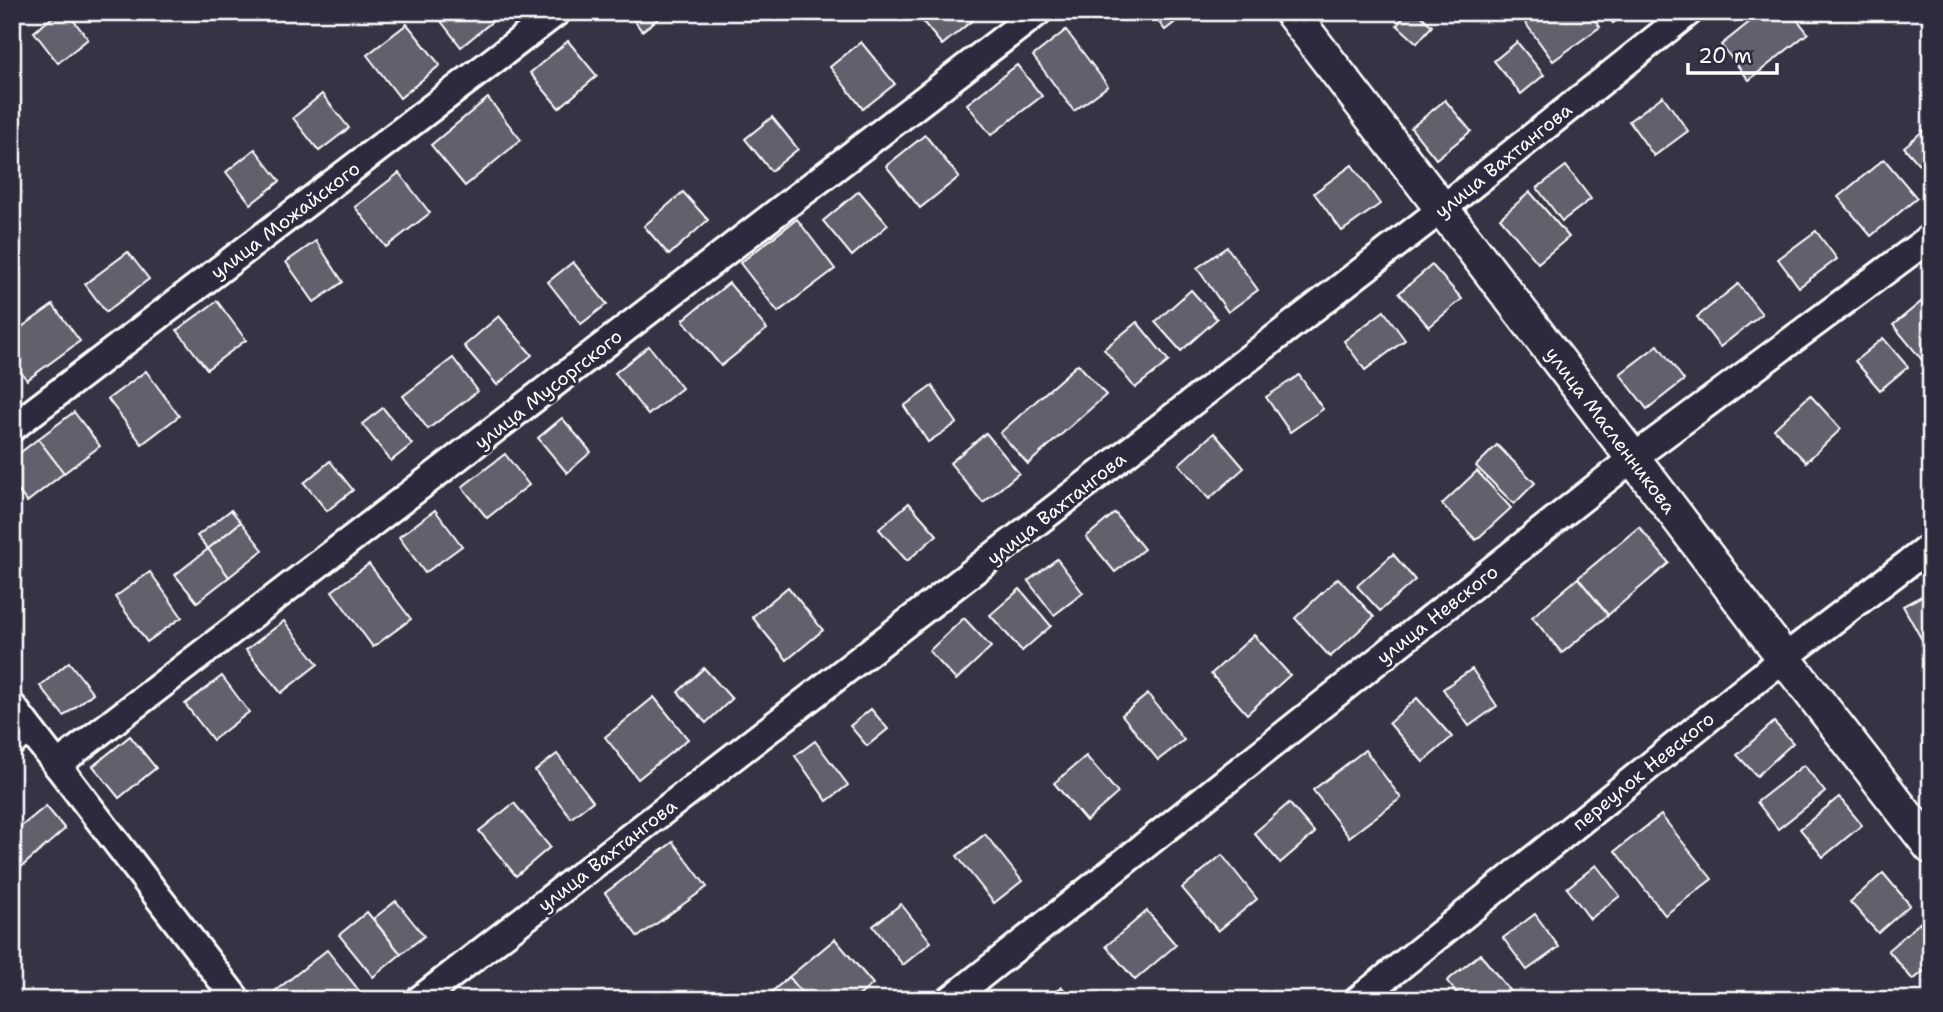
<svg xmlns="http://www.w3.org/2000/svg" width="1943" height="1012" font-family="'Shantell Sans',sans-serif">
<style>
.building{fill:#635f6d;stroke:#fff;stroke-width:2}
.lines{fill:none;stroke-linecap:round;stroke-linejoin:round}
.service-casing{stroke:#fff;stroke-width:19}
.minor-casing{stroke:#fff;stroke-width:32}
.tertiary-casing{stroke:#fff;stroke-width:38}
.service{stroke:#2f2a3d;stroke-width:14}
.minor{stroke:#2f2a3d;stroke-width:26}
.tertiary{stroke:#2f2a3d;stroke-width:33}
.labels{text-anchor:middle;stroke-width:6;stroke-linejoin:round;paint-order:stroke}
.street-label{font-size:19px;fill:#fff;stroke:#2f2a3d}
</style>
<rect width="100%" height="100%" fill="#373345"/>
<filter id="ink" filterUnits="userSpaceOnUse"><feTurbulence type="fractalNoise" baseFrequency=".0143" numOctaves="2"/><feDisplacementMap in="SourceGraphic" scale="14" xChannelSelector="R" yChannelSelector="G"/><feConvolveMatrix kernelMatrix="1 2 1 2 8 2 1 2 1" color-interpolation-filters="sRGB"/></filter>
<g filter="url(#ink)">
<g class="building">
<polygon points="59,12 67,12 88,39 58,63 34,32"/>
<polygon points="434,12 496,12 499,16 461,47"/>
<polygon points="628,12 667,12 642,31"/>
<polygon points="915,12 977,12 979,15 942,45"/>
<polygon points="1151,12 1188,12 1165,30"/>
<polygon points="1408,12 1417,12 1432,26 1417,43 1397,25"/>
<polygon points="1528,12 1589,12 1600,27 1553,61 1521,17"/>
<polygon points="1604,12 1627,12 1613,23"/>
<polygon points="1762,12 1791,12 1808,33 1749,80 1721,45"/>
<polygon points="407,24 440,65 400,98 367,55"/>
<polygon points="1066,30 1108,86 1074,111 1033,56"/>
<polygon points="568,41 597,76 559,108 530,73"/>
<polygon points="861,42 895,84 863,109 830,67"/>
<polygon points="1517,42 1544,75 1521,94 1494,61"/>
<polygon points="1017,65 1042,96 991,135 967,104"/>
<polygon points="322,94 349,128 319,151 293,118"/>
<polygon points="1663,96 1688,131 1654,156 1629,121"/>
<polygon points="488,98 521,140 465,186 431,145"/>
<polygon points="1445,100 1471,131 1436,159 1411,128"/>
<polygon points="772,117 798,149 771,171 745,139"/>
<polygon points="1931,124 1931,178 1904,147"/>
<polygon points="925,135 959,177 920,208 886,166"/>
<polygon points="255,149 280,181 251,204 226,172"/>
<polygon points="1884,159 1917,198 1871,236 1838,197"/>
<polygon points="1352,165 1380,204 1342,231 1314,193"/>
<polygon points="1566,166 1591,199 1562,221 1537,188"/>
<polygon points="399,173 430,213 386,247 355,207"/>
<polygon points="859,191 888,225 852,256 823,221"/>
<polygon points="683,192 708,220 669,255 644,226"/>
<polygon points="1530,192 1569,237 1538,263 1500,218"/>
<polygon points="797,219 835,269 778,312 740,263"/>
<polygon points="1816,231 1837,259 1799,287 1778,259"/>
<polygon points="316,241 343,282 314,302 286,262"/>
<polygon points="1227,247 1258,290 1228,312 1197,268"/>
<polygon points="128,252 149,279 106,312 85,284"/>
<polygon points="573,262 607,304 581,324 548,282"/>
<polygon points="1432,265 1462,299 1429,327 1399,293"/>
<polygon points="729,283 767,329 721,366 683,320"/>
<polygon points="1738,284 1762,314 1720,347 1697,317"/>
<polygon points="1191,290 1217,319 1181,351 1155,322"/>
<polygon points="217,301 246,340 207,369 177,330"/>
<polygon points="1921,302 1931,313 1931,354 1922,360 1893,325"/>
<polygon points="53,305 80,341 27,380 12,360 12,334"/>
<polygon points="1384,311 1405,340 1365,370 1344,341"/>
<polygon points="499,316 532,355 497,385 464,346"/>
<polygon points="1137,322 1169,361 1135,388 1104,349"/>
<polygon points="1883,338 1908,367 1880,390 1855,361"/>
<polygon points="1658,345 1684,380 1647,409 1620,374"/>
<polygon points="649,346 682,388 648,415 615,373"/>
<polygon points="453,358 478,391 428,429 403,396"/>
<polygon points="1078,364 1106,395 1028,464 1000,433"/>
<polygon points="146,371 179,416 142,444 108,399"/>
<polygon points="1299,375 1323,409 1290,432 1266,397"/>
<polygon points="932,386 957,423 928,442 904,406"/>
<polygon points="1810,395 1841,429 1806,462 1774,429"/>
<polygon points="383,408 412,444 391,461 362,424"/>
<polygon points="74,412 100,446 64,473 38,439"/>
<polygon points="562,418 591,452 567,473 538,438"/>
<polygon points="986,433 1019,473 983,503 950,463"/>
<polygon points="1214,433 1244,468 1209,499 1179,464"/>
<polygon points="38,439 64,473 27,502 12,483 12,459"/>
<polygon points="1497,445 1535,483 1514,504 1476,466"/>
<polygon points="505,454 529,485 487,518 462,487"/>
<polygon points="330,461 353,490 327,511 304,483"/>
<polygon points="1477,471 1511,508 1476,540 1442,504"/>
<polygon points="909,503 937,535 907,561 879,529"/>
<polygon points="231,510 241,522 208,549 197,536"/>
<polygon points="435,510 462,546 425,573 399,537"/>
<polygon points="1115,513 1144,549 1115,572 1086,537"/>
<polygon points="241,522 263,550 229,577 208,549"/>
<polygon points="1639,527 1669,563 1608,615 1578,578"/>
<polygon points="208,549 229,577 197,602 175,575"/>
<polygon points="1393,554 1415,580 1380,611 1357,586"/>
<polygon points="1057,559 1083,593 1054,615 1028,581"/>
<polygon points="369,564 411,619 373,647 332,591"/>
<polygon points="150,572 182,617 147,642 115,597"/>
<polygon points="1338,578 1374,617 1330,657 1295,618"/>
<polygon points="1578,578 1608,615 1562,653 1532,617"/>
<polygon points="788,587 823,630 787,660 752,617"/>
<polygon points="1020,589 1051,626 1022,651 990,615"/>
<polygon points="1931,591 1931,632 1921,638 1903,606"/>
<polygon points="964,618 991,647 956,680 929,651"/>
<polygon points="284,621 318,664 281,693 246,650"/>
<polygon points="1254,635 1290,675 1247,714 1211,674"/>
<polygon points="69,662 93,693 64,716 40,686"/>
<polygon points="704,668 732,699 706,723 678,692"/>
<polygon points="1472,669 1497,706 1469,726 1443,689"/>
<polygon points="222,676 249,712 213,740 185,704"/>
<polygon points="1148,694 1184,740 1158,760 1122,715"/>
<polygon points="654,697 688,739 638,779 605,737"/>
<polygon points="1417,698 1452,737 1423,762 1389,723"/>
<polygon points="871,709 888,729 867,746 850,726"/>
<polygon points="1774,722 1793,743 1757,776 1737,755"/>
<polygon points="130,736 156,768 119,798 93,766"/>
<polygon points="815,741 848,785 827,801 795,756"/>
<polygon points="1365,750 1401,798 1349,837 1313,790"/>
<polygon points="557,754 593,801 571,818 535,771"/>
<polygon points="1086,756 1118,793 1086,821 1054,783"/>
<polygon points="1804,765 1825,792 1778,829 1757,802"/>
<polygon points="1839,797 1862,825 1823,857 1800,829"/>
<polygon points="514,803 550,847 516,876 479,831"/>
<polygon points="1289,803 1315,833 1280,863 1254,833"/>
<polygon points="46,806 65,829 19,869 12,861 12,834"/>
<polygon points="1661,815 1712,879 1665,915 1615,851"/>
<polygon points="985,834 1022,881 994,903 957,856"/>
<polygon points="673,842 707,887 638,937 605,893"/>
<polygon points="1222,855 1257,899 1218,931 1182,888"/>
<polygon points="1596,865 1620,896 1590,919 1567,888"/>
<polygon points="1883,873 1910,905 1878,933 1850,902"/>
<polygon points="396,901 424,936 401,954 373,919"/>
<polygon points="901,904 931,942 903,965 873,926"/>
<polygon points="1147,911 1176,945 1135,980 1106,946"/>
<polygon points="367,912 401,954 373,977 339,935"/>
<polygon points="1535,914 1559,947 1527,970 1503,938"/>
<polygon points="1922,921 1931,932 1931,965 1913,980 1888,950"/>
<polygon points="835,939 873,984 854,1000 808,1000 789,977"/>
<polygon points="327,950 360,992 351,1000 280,1000 274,992"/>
<polygon points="1480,954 1514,996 1510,1000 1462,1000 1447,981"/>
<polygon points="789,977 808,1000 762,1000"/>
<polygon points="1062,987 1072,1000 1044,1000"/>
</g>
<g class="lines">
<defs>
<polyline id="service" points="12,750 34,734"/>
<g id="minor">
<polyline points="12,428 557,12"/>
<polyline points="12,706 237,1000"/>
<polyline points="57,765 1038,12"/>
<polyline points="419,1000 1442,209 1689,12"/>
<polyline points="950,1000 1633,458 1931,237"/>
<polyline points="1358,1000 1784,658 1931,546"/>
</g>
<polyline id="tertiary" points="1291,12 1633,458 1784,658 1931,847"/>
</defs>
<use href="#service" class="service-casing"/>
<use href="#minor" class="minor-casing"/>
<use href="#tertiary" class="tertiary-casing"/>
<use href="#service" class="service"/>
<use href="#minor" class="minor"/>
<use href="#tertiary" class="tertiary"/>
</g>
</g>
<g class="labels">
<g class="street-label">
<text transform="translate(1503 160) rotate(-39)" y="7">улица Вахтангова</text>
<text transform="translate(285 220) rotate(-37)" y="7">улица Можайского</text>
<text transform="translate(548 389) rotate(-38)" y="7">улица Мусоргского</text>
<text transform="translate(1611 430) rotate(53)" y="7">улица Масленникова</text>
<text transform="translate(1056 508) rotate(-38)" y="7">улица Вахтангова</text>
<text transform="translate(1437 614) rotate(-38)" y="7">улица Невского</text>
<text transform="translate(1643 771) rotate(-39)" y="7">переулок Невского</text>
<text transform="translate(607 855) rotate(-38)" y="7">улица Вахтангова</text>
</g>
</g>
<rect width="1943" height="1012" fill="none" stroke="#2f2a3d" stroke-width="42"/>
<rect x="21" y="21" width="1901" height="970" fill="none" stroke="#fff" stroke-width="2.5" filter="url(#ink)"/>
<path d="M1688 63v10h89v-10" fill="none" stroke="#ffffff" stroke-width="3.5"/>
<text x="1698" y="63" font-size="21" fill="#ffffff" stroke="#2f2a3d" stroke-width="5" paint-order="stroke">20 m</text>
</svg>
